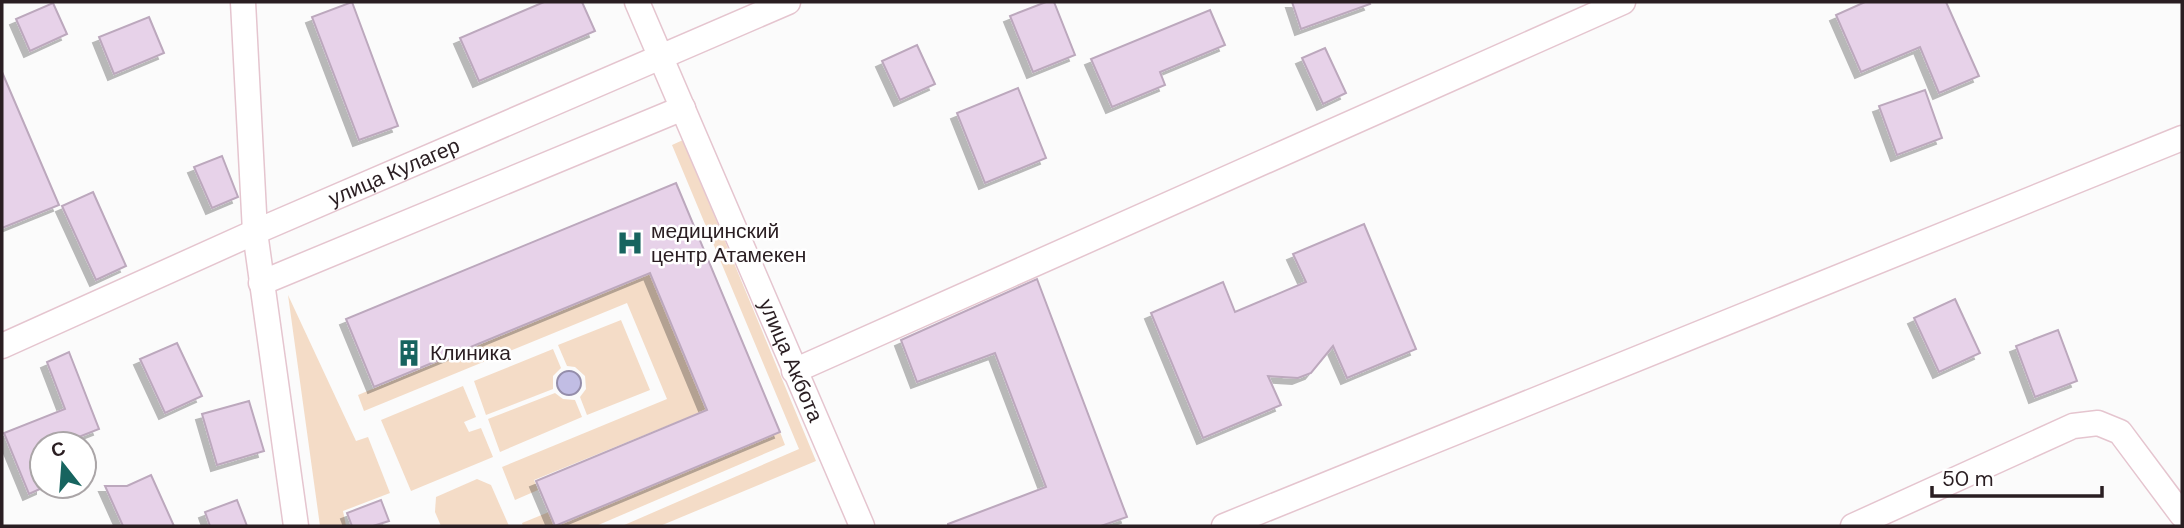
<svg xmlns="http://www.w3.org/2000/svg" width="2184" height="528" font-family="'DM Sans',sans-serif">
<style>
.green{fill:#f4dcc7}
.water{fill:#c1bde4;stroke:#948daa;stroke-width:2}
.building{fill:#e7d2e9;stroke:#bca8bd;stroke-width:2;filter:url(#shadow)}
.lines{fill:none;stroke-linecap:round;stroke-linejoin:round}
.minor-casing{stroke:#e5c5cf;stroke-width:27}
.minor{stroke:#fff;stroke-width:24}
.labels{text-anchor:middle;stroke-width:5;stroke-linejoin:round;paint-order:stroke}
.street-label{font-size:21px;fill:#2a1e22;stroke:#fff}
.poi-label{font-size:21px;fill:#2a1e22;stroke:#fff;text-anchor:start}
</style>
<defs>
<filter id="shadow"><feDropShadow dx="-6" dy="6" stdDeviation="0" flood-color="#0004"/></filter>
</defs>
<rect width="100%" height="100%" fill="#fbfbfb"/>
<g class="green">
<polygon points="683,140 816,461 660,526 622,526 799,449 672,145"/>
<polygon points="650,274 706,410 534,480 538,490 515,500 502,467 667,399 627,303 364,411 358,395"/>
<polygon points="288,295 356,441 368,437 390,493 343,511 346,526 320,526"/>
<polygon points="621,320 650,390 587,415 580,397 586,389 585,376 575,367 567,366 558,345"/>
<polygon points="553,349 561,368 553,376 553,389 486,415 474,381"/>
<polygon points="463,386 476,417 464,422 469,432 481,428 493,457 411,491 381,420"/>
<polygon points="555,393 563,399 575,400 582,417 500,452 488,419"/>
<polygon points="780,432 785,445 596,526 557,526"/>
<polygon points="477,479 491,485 509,526 441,526 435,512 436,497"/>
<polygon points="549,512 555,526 523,526 522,523"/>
</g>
<circle class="water" cx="569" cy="383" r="12"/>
<g class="building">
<polygon points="352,2 398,126 359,140 312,17"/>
<polygon points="544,2 582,2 595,31 479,81 460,38"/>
<polygon points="1046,2 1054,2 1075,55 1033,72 1010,16"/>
<polygon points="1292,2 1369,2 1370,4 1301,29"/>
<polygon points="1865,2 1946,2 1979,76 1939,93 1920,47 1861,72 1836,15"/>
<polygon points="53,3 67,34 30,51 16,19"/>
<polygon points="1210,10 1225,45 1160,72 1165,85 1112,107 1091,59"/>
<polygon points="149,17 164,53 114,74 99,37"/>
<polygon points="917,45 935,84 900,100 882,61"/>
<polygon points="1325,48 1346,93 1323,104 1302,58"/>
<polygon points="2,72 59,205 2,228"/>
<polygon points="1018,88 1046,158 985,183 957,113"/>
<polygon points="1925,90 1942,138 1897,155 1879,106"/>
<polygon points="222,156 238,197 212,208 194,167"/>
<polygon points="676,183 780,432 555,526 536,481 707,410 650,273 374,387 346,319"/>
<polygon points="93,192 126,266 96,280 62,206"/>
<polygon points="1364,224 1416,349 1347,378 1333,346 1311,373 1298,378 1268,376 1281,405 1203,438 1151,313 1223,282 1235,312 1306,282 1293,254"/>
<polygon points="1037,279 1127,517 1101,526 948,526 948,524 1046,487 995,353 917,382 901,340"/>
<polygon points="1955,299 1980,353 1939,372 1914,318"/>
<polygon points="2058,330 2077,381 2035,397 2016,346"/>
<polygon points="177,343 202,396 165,413 140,359"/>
<polygon points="69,352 99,429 61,444 42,444 42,488 29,494 4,433 65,409 47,362"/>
<polygon points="249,401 264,451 217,465 202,414"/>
<polygon points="151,475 174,526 123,526 105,486 127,486"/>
<polygon points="237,500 247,526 210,526 205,512"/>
<polygon points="381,500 389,521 373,526 352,526 347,513"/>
</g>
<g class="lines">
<defs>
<g id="minor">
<polyline points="243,2 255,232 296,526"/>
<path id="s1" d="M637 2 862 526"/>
<polyline points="261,283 683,108"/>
<path id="s2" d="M2 346 255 232 788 2"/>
<polyline points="794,371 1623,2"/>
<polyline points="1224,526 2182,138"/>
<polyline points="1853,526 2073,426 2098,423 2120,432 2182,515"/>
</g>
</defs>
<use href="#minor" class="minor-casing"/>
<use href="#minor" class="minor"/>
</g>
<defs>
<symbol id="hospital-bare" viewBox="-9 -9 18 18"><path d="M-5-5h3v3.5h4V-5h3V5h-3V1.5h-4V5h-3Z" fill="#17645f" stroke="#fff" stroke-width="2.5" paint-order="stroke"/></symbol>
<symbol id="building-bare" viewBox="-9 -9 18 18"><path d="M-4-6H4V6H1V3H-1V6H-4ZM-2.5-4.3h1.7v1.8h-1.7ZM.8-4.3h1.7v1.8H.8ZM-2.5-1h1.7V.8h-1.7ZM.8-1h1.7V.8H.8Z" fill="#17645f" stroke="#fff" stroke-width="2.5" paint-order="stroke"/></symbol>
</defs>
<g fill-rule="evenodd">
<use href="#hospital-bare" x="611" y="224" width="38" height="38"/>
<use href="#building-bare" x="390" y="334" width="38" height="38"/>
</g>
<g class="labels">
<g class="street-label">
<text dy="7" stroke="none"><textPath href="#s2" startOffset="429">улица Кулагер</textPath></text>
<text dy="7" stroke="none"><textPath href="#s1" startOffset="390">улица Акбота</textPath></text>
</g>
<g class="poi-label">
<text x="651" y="238">медицинский<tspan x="651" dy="24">центр Атамекен</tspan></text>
<text x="430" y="360">Клиника</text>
</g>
</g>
<rect width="2184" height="528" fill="none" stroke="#2a1e22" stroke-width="7"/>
<g transform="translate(63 465) rotate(343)"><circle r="33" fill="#ffffff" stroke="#aaa5a7" stroke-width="2"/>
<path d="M0-5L12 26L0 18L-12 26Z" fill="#17645f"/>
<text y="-10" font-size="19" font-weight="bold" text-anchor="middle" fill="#2a1e22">С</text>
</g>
<path d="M1932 486v10h170v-10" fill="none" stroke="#2a1e22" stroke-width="3.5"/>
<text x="1942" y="486" font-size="21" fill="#2a1e22" stroke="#ffffff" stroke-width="5" paint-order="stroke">50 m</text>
</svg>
